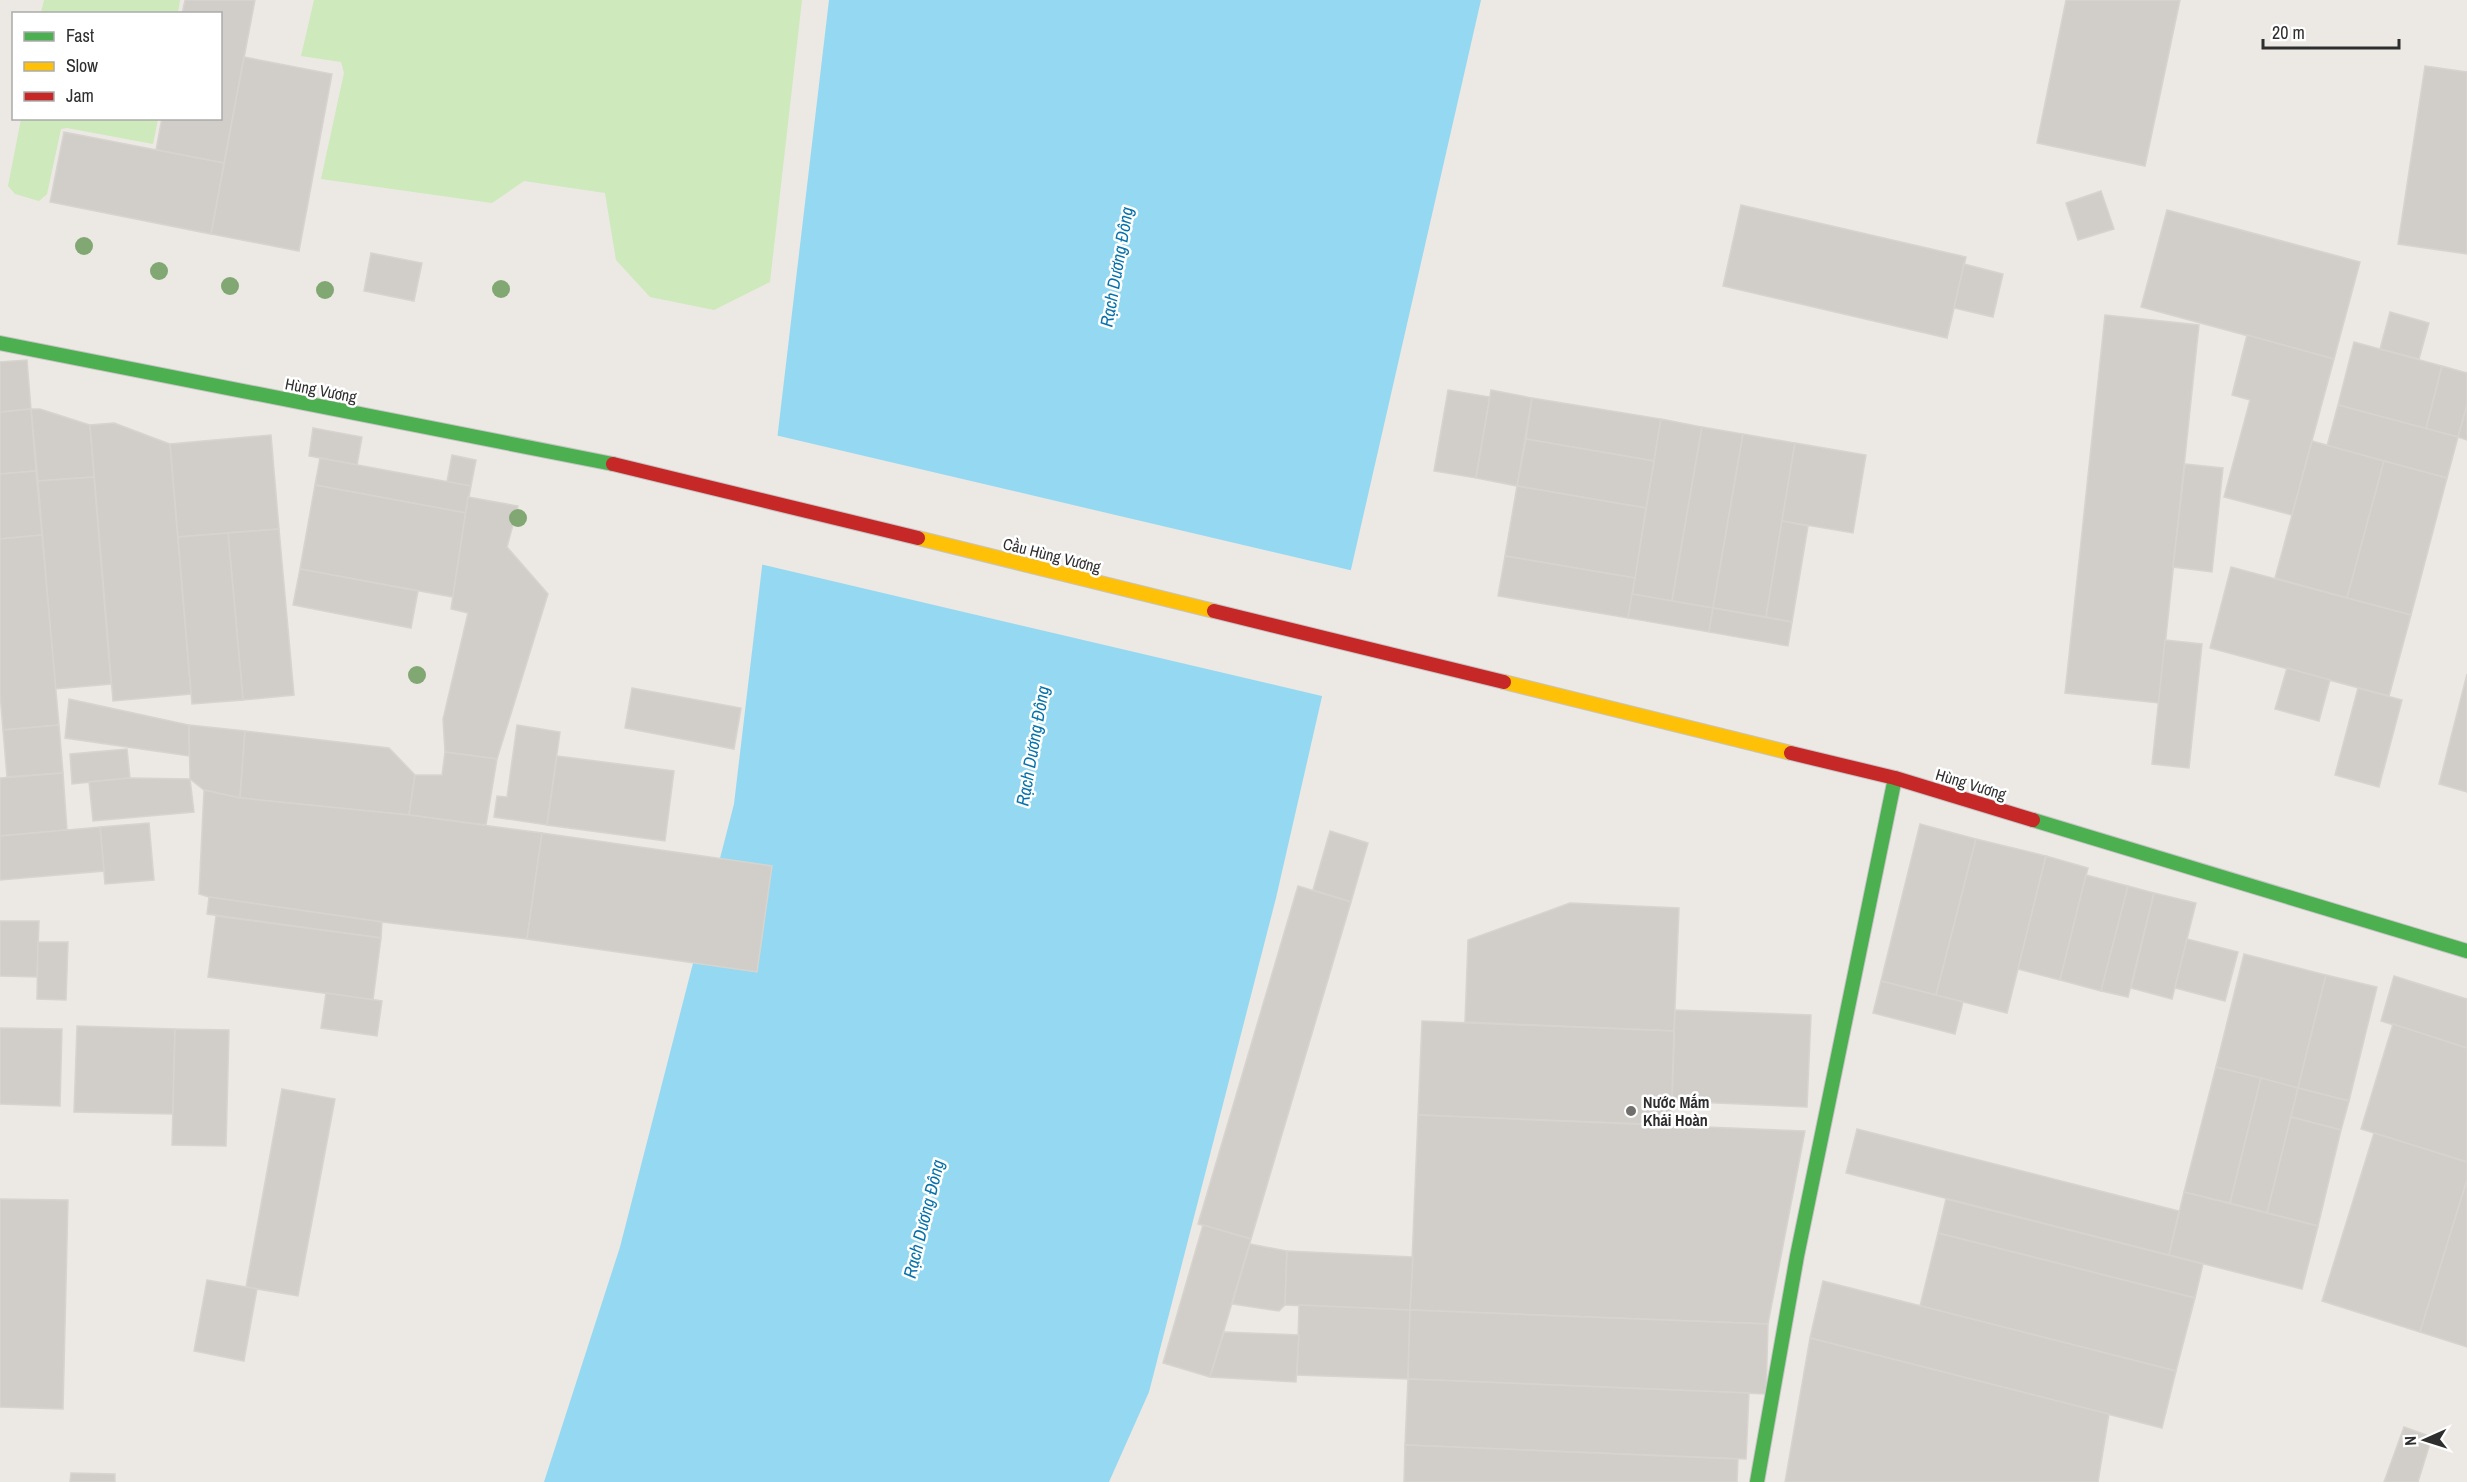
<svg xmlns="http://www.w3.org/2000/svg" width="2467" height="1482" font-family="'Archivo Narrow',sans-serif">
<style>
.green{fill:#cee9bb}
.water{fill:#94d9f1}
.pier{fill:#ece8e4}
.building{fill:#d1ceca;stroke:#d7d4d0;stroke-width:1.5}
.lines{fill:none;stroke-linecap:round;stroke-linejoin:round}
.fast-casing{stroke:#c6c4c5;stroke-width:16}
.slow-casing{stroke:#c6c4c5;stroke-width:16}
.jam-casing{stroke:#c6c4c5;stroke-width:16}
.fast{stroke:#4caf50;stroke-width:14}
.slow{stroke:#ffc107;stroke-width:14}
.jam{stroke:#c62828;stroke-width:14}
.tree{fill:#81a773}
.poi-dot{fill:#706f6e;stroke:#fff;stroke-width:2}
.labels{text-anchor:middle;stroke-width:5;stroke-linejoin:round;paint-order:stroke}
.street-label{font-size:16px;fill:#2e2e2e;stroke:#fff}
.poi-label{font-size:16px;font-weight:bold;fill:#2e2e2e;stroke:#fff;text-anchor:start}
.water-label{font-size:18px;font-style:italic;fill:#0572ab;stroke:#fff}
</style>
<rect width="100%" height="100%" fill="#ece8e4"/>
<g class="green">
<polygon points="44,0 180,0 178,13 41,13"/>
<polygon points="314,0 802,0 770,282 714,310 650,297 616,260 605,193 524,181 492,203 321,179 344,73 341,62 301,56"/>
<polygon points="21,119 21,118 158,119 153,144 67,128 61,129 47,194 39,201 15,194 8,186"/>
</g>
<polygon class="water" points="829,0 1481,0 1276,898 1149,1392 1109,1482 544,1482 620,1247 734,804"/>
<polygon class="pier" points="775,435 1354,571 1326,697 760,564"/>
<g class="building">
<polygon points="185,0 255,0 224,163 156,150 162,118 220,118 220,14 182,14"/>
<polygon points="2066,0 2180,0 2145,166 2037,143"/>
<polygon points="244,57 332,74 299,251 211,234"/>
<polygon points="2425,66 2467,72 2467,254 2398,244"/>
<polygon points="64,132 224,163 211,234 50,202"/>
<polygon points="2101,191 2114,229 2078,240 2066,203"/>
<polygon points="1741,205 1966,257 1947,338 1723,286"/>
<polygon points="2167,210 2360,262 2334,359 2141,307"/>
<polygon points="371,253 422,263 414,301 364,291"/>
<polygon points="1964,264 2003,274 1993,317 1954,308"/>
<polygon points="2390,312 2429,323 2419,359 2380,349"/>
<polygon points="2105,315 2199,325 2159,703 2065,693"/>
<polygon points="2247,335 2334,359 2292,515 2224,497 2250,400 2232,395"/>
<polygon points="2354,342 2442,366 2426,429 2338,405"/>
<polygon points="27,360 31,409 0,412 0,362"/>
<polygon points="2442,366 2467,373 2467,405 2458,437 2426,429"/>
<polygon points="1448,390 1490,397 1476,478 1434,471"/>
<polygon points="1491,390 1532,398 1517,486 1476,478"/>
<polygon points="1532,398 1661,419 1654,461 1526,439"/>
<polygon points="2338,405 2458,437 2447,478 2327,446"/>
<polygon points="2467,405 2467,440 2458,437"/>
<polygon points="31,409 40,409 90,425 94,477 38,481"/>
<polygon points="31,409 36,471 0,474 0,412"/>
<polygon points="1661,419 1702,427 1672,601 1632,594"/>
<polygon points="114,423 170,444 191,694 113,701 90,425"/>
<polygon points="1702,427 1743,434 1713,608 1672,601"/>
<polygon points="313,428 362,437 357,465 309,456"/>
<polygon points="1743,434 1795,443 1766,617 1713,608"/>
<polygon points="271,435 279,529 178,537 170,444"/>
<polygon points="1526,439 1654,461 1646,508 1517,486"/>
<polygon points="2312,441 2384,461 2347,598 2275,578"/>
<polygon points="1795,443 1866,455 1853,533 1782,521"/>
<polygon points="452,455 476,460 471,486 447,482"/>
<polygon points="320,458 471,486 466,513 315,485"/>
<polygon points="2384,461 2447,478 2411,615 2347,598"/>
<polygon points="2185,464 2223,468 2212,572 2173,567"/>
<polygon points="36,471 42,535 0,539 0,474"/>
<polygon points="94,477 111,684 55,689 38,481"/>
<polygon points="315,485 466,513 453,597 300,569"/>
<polygon points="1517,486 1646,508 1635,578 1505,556"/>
<polygon points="468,497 518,506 507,547 548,594 497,759 445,752 443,719 468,613 451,609"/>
<polygon points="1782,521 1808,526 1792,622 1766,617"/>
<polygon points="279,529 294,695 243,700 228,533"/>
<polygon points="228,533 243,700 192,704 178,537"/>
<polygon points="42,535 59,725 3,730 0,694 0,539"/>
<polygon points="1505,556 1635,578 1628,618 1498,596"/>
<polygon points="2231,567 2411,615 2389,696 2210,648"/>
<polygon points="300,569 418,591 411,628 293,605"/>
<polygon points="1632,594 1713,608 1709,632 1628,618"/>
<polygon points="1713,608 1792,622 1788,646 1709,632"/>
<polygon points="2165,640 2202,644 2189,768 2152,764"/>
<polygon points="2287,668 2330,680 2319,721 2275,709"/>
<polygon points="2467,674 2467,792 2439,784"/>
<polygon points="632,688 741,708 734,749 625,728"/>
<polygon points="2358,688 2402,700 2379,787 2335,775"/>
<polygon points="69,699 189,725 189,756 65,738"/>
<polygon points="59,725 63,773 7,777 3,730"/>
<polygon points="189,725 245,731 240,798 204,790 190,779"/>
<polygon points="517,725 560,732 547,825 494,817 497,796 507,797"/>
<polygon points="245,731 389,748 415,775 409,815 240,798"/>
<polygon points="127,749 130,778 72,784 70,754"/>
<polygon points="445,752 497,759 486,825 409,815 415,775 442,775"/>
<polygon points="557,756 674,771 665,841 547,825"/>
<polygon points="63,773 67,830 0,836 0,778"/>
<polygon points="130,778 190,779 194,812 93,821 89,782"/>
<polygon points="204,790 240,798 409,815 542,833 527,939 382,922 209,897 199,894"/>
<polygon points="149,823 154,880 105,884 100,827"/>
<polygon points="1920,824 1976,839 1936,995 1881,981"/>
<polygon points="100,827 104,871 0,880 0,836"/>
<polygon points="1330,831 1368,843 1351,902 1313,890"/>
<polygon points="542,833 772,866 757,972 527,939"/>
<polygon points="1976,839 2046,856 2007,1013 1936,995"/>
<polygon points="2046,856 2088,868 2060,980 2018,969"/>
<polygon points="2086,875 2128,886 2101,991 2060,980"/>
<polygon points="1298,886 1351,902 1251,1239 1198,1224"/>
<polygon points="2128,886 2154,893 2128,997 2101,991"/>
<polygon points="2154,893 2196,903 2172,999 2131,988"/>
<polygon points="209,897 382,922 381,938 207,914"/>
<polygon points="1570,903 1679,908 1674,1031 1465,1022 1468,940"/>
<polygon points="216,916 381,938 373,1000 208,977"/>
<polygon points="0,921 39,921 37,977 0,976"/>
<polygon points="2187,939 2238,952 2225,1001 2175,988"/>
<polygon points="38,942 68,942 66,1000 37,999"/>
<polygon points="2244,954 2326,975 2298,1088 2216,1067"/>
<polygon points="2326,975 2377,987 2349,1101 2298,1088"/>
<polygon points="2394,976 2467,999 2467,1048 2381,1021"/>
<polygon points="1881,981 1963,1002 1955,1034 1873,1013"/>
<polygon points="326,993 382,1001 377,1036 321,1028"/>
<polygon points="1675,1010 1811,1015 1807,1107 1672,1101"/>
<polygon points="1422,1021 1674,1031 1671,1125 1418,1115"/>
<polygon points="2393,1024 2467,1048 2467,1162 2361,1129"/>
<polygon points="77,1026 175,1029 173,1114 74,1112"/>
<polygon points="0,1028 62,1029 60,1106 0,1104"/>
<polygon points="175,1029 229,1030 226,1146 172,1145"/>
<polygon points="2216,1067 2261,1078 2230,1203 2184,1192"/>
<polygon points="2261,1078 2298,1088 2267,1213 2230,1203"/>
<polygon points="2298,1088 2349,1101 2341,1130 2291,1117"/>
<polygon points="282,1089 335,1099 298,1296 246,1287"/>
<polygon points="1418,1115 1805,1131 1768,1324 1410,1310"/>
<polygon points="2291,1117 2341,1130 2318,1226 2267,1213"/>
<polygon points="1857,1129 2179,1211 2169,1255 1846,1173"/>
<polygon points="2374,1133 2467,1162 2467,1180 2420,1332 2322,1301"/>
<polygon points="2467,1180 2467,1347 2420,1332"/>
<polygon points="2184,1192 2318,1226 2302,1289 2169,1255"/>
<polygon points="0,1199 68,1200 63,1409 0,1407"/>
<polygon points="1946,1199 2203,1264 2195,1298 1938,1233"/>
<polygon points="1203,1225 1251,1239 1210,1377 1163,1363"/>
<polygon points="1938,1233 2195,1298 2176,1371 1920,1306"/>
<polygon points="1250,1244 1287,1251 1285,1305 1279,1311 1232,1304"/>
<polygon points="1287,1251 1413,1257 1410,1310 1285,1305"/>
<polygon points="207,1280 257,1289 244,1361 194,1351"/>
<polygon points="1823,1281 2176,1371 2162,1428 1810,1338"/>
<polygon points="1299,1305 1410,1310 1408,1379 1297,1375"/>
<polygon points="1410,1310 1768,1324 1766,1394 1408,1379"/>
<polygon points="1224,1332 1299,1335 1296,1382 1210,1377"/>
<polygon points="1810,1338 2109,1414 2098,1482 1785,1482"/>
<polygon points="1408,1379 1749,1393 1746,1459 1405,1445"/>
<polygon points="2404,1427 2432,1437 2418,1482 2384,1482"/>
<polygon points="1405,1445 1738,1459 1737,1482 1404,1482"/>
<polygon points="71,1473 115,1474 115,1482 70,1482"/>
</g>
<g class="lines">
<defs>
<g id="fast">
<polyline points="0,343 613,464"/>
<polyline points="2033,820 2467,951"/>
<polyline points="1757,1482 1797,1256 1895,778"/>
</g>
<g id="slow">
<polyline points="918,538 1214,611"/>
<polyline points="1504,682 1791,753"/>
</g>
<g id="jam">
<polyline points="613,464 918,538"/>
<polyline points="1214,611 1504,682"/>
<polyline points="1791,753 1895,778 2033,820"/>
</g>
</defs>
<use href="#fast" class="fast-casing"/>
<use href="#slow" class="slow-casing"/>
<use href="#jam" class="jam-casing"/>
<use href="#fast" class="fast"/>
<use href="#slow" class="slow"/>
<use href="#jam" class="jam"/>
</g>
<g class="tree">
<circle cx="84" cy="246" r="9"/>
<circle cx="159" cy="271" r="9"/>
<circle cx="230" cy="286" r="9"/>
<circle cx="501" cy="289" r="9"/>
<circle cx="325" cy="290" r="9"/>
<circle cx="518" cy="518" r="9"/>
<circle cx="417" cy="675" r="9"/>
</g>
<circle class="poi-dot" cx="1631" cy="1111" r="6"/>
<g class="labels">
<g class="street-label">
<text transform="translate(321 390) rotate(11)" y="6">Hùng Vương</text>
<text transform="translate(1052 555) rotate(14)" y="6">Cầu Hùng Vương</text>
<text transform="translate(1971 784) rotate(17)" y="6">Hùng Vương</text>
</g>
<g class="poi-label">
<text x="1643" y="1108">Nước Mắm<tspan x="1643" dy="18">Khải Hoàn</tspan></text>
</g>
<g class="water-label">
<text transform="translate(1117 267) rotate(-80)" y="6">Rạch Dương Đông</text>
<text transform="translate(1033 746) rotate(-80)" y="6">Rạch Dương Đông</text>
<text transform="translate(924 1219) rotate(-76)" y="6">Rạch Dương Đông</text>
</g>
</g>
<rect x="12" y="12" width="210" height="108" fill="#ffffff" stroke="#ababab" stroke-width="1.5"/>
<rect x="24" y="32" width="30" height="9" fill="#4caf50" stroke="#ababab" stroke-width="1.5"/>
<text x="66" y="42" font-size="18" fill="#2e2e2e">Fast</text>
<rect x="24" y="62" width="30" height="9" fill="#ffc107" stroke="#ababab" stroke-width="1.5"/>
<text x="66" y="72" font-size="18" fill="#2e2e2e">Slow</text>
<rect x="24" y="92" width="30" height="9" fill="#c62828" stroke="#ababab" stroke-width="1.5"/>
<text x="66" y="102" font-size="18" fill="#2e2e2e">Jam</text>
<g transform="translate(2425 1440) rotate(267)" stroke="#ffffff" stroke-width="4.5" paint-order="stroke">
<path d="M0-4.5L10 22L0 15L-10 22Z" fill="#2e2e2e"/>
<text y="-9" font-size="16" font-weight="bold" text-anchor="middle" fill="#2e2e2e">N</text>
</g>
<path d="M2263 39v9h136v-9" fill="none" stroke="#2e2e2e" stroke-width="3"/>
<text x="2272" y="39" font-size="18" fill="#2e2e2e" stroke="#ffffff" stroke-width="4.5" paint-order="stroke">20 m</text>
</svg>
